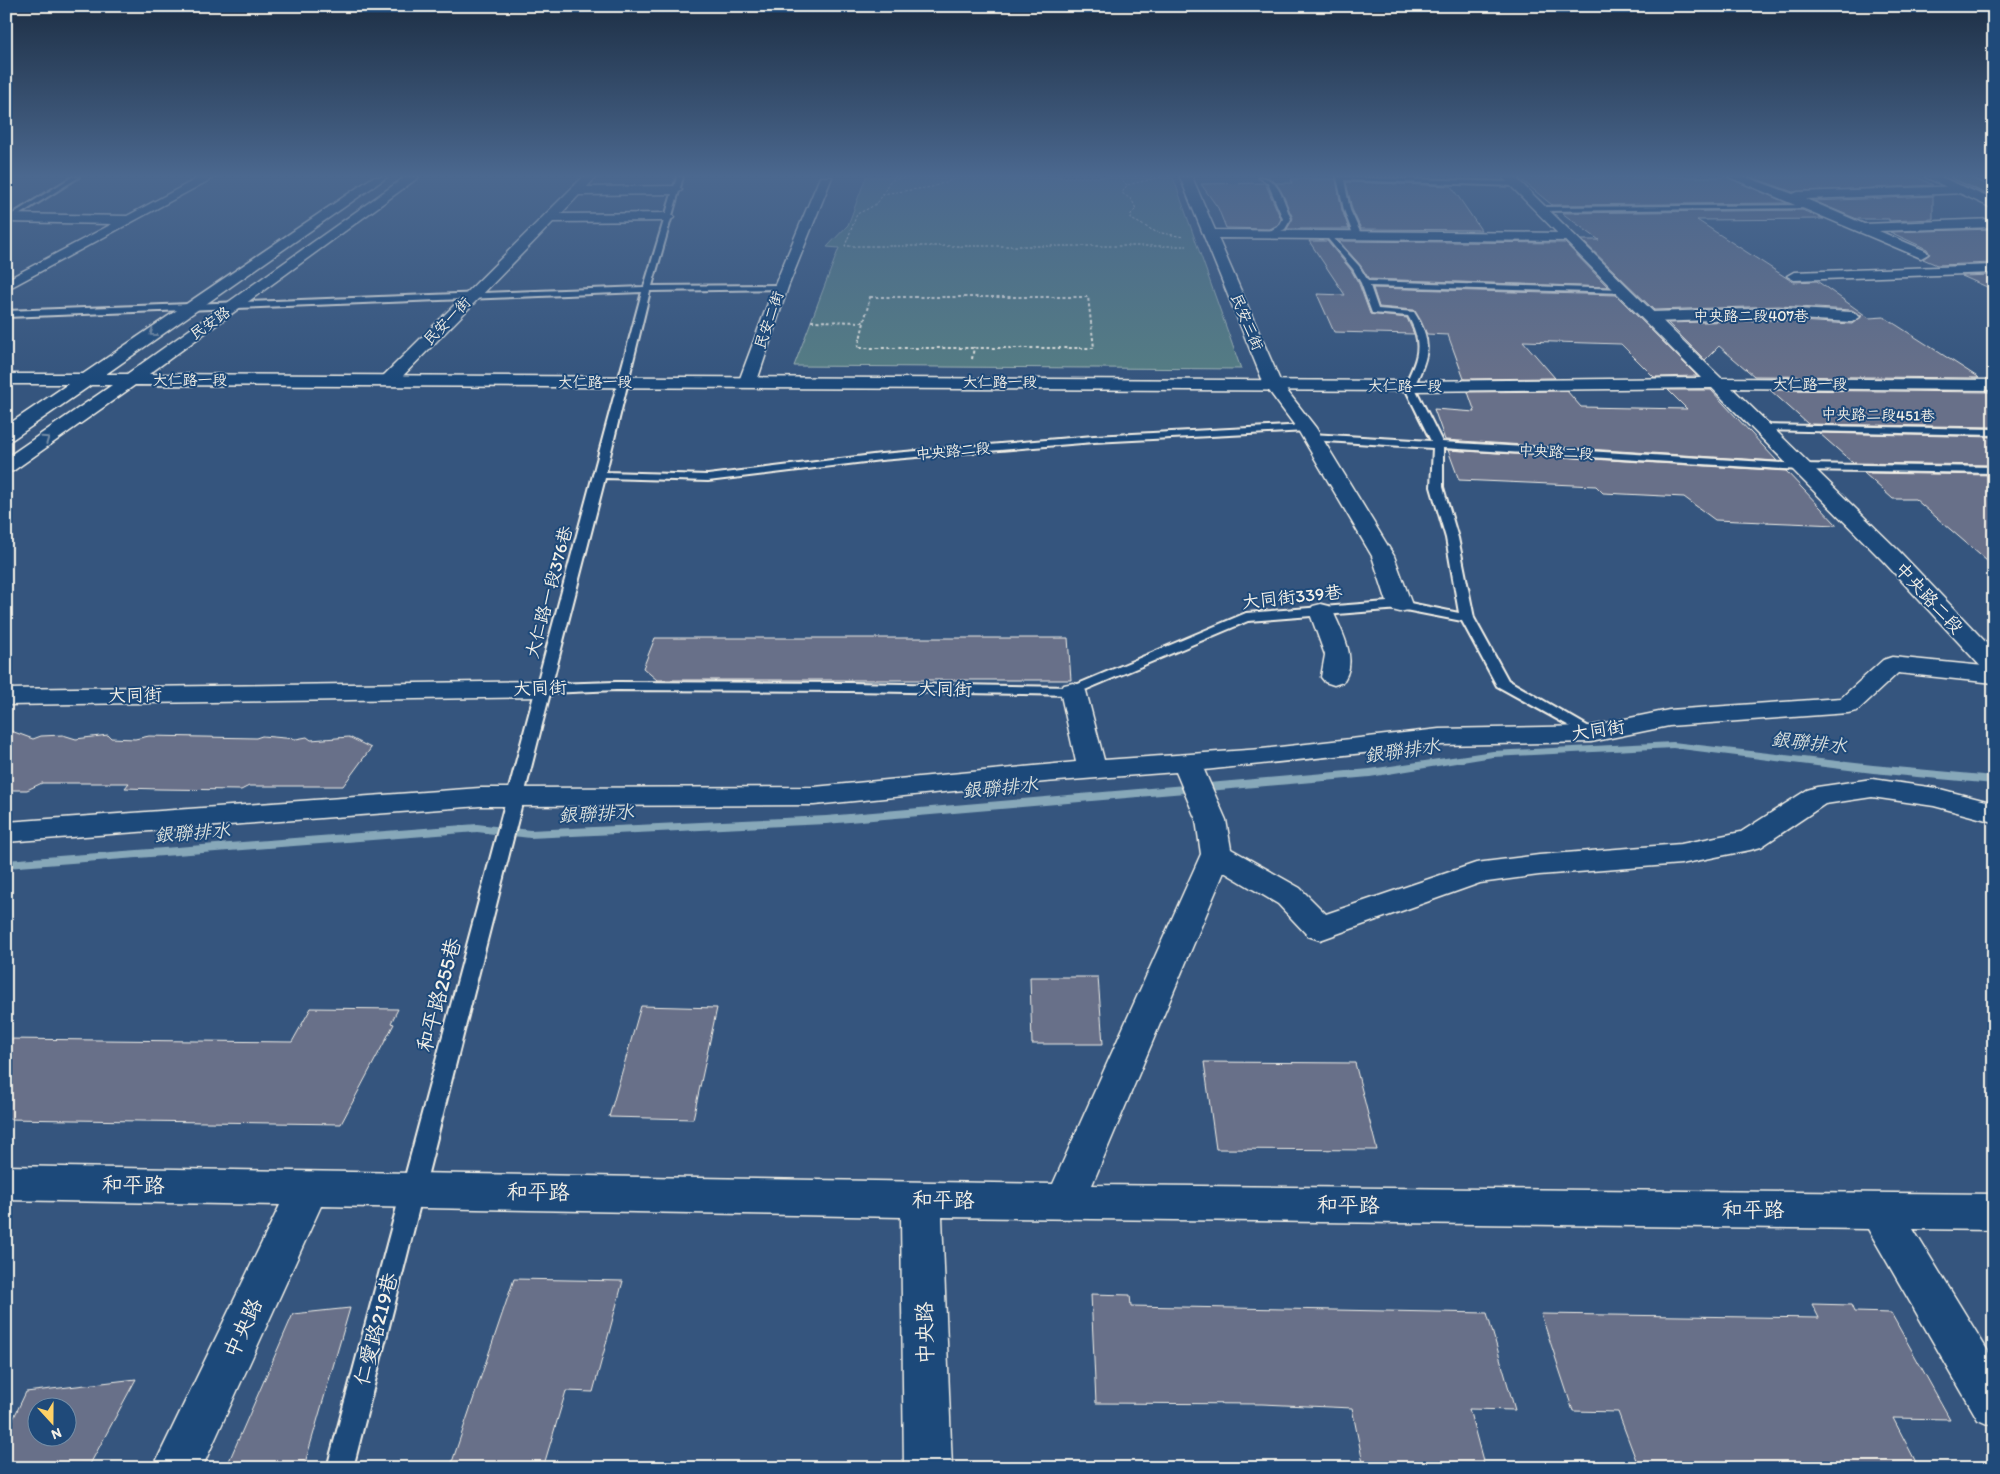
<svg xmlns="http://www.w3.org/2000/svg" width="2000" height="1474" font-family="Itim,'LXGW WenKai TC',sans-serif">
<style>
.green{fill:#557d83;stroke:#a4b7b6}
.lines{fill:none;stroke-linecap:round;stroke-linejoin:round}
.stream{fill:#87a8b9;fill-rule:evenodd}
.building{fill:#676f89;stroke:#f4f1e8;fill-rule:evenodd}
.service-casing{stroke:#f4f1e8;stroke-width:4}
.minor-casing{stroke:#f4f1e8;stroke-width:3}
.tertiary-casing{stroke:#f4f1e8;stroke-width:3}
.trunk-casing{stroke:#f4f1e8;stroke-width:3}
.path-far1{stroke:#f4f1e8;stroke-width:1;stroke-dasharray:2.5 2;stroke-linecap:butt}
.path{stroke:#f4f1e8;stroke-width:2;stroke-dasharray:3 2.5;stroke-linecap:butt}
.service{fill:#1f4a7a;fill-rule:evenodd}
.minor{fill:#1f4a7a;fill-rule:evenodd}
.tertiary{fill:#1f4a7a;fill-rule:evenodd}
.trunk{fill:#6a807d;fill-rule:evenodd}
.oneway{stroke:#748da6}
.labels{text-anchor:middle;stroke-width:4;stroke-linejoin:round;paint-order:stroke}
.far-street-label{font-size:15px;fill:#f4f1e8;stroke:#1f4a7a}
.street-label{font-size:18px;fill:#f4f1e8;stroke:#1f4a7a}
.water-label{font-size:19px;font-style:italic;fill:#d9dfdc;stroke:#1f4a7a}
.near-street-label{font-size:21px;fill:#f4f1e8;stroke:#1f4a7a}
</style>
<rect width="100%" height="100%" fill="#35557e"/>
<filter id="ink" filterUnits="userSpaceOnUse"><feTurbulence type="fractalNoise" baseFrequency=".02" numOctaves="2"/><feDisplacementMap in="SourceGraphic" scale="10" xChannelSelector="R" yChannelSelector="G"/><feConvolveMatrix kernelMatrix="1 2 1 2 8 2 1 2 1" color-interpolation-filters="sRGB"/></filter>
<g filter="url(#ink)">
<polygon class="green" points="866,177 1173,177 1241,369 794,366 839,248 827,247 848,225"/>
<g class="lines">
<polygon class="stream" points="1673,742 1873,765 1994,776 1994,784 1873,773 1673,748 1493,757 1370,777 826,824 530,838 477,832 6,868 6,860 477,824 530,830 826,816 1370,769 1493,751"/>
</g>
<g class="building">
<polygon points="1518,177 1727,177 1787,203 1552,205"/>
<polygon points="1751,177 1917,177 1933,185 1793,192"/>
<polygon points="1291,179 1336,179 1342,210 1349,229 1287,229 1293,218 1276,183 1292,183"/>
<polygon points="1346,182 1451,186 1481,230 1361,229 1352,209"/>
<polygon points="1265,183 1281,219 1278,225 1270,229 1226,228 1218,208 1201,184"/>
<polygon points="1933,196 1933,219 1889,221 1889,219 1857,219 1814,201"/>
<polygon points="1802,210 1824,219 1697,220 1793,282 1817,281 1869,318 1884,317 1979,378 1754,376 1719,346 1705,360 1668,323 1779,320 1852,324 1862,316 1852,310 1779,306 1654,310 1582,240 1599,240 1562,213"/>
<polygon points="1994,229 1994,263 1937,265 1923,259 1930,254 1927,249 1890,232"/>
<polygon points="1309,241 1327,241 1351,270 1359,284 1370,314 1407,318 1414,334 1334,332 1317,294 1345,295"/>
<polygon points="1339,241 1565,243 1608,287 1369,279 1360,265"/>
<polygon points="1994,275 1994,290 1962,276"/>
<polygon points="1373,288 1616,295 1697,376 1654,377 1621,344 1523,341 1555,378 1464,379 1448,335 1427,334 1414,310 1379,307"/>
<polygon points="1668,390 1711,390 1777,461 1445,440 1434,409 1475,412 1468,392 1567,391 1581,407 1687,409"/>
<polygon points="1770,390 1994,392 1994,427 1808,424"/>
<polygon points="1819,433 1994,437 1994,465 1853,463"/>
<polygon points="1448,450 1786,471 1837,525 1715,520 1684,497 1603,493 1596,486 1459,480"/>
<polygon points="1864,473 1994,475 1994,567 1915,499 1893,499"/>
<polygon points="655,638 1068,638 1071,680 657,680 643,668"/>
<polygon points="6,729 33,739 41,736 63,735 76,739 108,735 111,738 135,739 149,736 256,738 262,736 296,739 307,737 311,740 349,737 371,748 343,786 249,786 241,790 159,789 125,788 129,783 42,783 27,790 6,790"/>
<polygon points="1030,977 1098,977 1103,1044 1032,1044"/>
<polygon points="641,1006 717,1008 693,1119 609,1117"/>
<polygon points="311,1008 398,1009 391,1023 394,1024 341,1124 6,1119 6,1039 292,1042"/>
<polygon points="1204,1062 1355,1063 1377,1150 1216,1149"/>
<polygon points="514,1279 623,1281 593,1392 566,1391 543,1468 450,1468"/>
<polygon points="1091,1294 1130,1295 1131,1306 1487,1313 1515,1410 1469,1409 1485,1468 1364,1468 1352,1408 1262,1404 1096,1403"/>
<polygon points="1812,1304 1851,1305 1854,1312 1891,1313 1950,1419 1893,1418 1919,1468 1639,1468 1618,1412 1573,1411 1541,1314 1819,1318"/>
<polygon points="350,1308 305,1463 267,1468 226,1468 293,1314"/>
<path d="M136 1379 88 1468H6V1434L26 1392ZM38 1406H68V1436H38Z"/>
</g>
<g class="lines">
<defs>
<g id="service">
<polygon points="72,177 79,177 6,223 6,218"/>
<path d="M677 177H683L652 286 781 285 785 287 781 289 650 291 606 472 708 475 881 454 1094 436 1307 425 1312 428 1307 431 1094 442 881 460 708 481 605 478 552 684 616 682 850 683 1071 687 1246 613 1400 601 1459 613 1446 538 1431 487 1433 448 1311 440 1306 437 1311 434 1431 441 1404 386C1418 359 1424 344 1408 316L1372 313 1361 283 1353 269 1324 234 1328 232 1359 266 1368 281 1624 289 1628 291 1624 293 1370 286 1378 309 1414 312C1433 341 1429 356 1414 386L1442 442 1800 464 1994 467V473L1800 470 1443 448V487L1458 538 1474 618 1508 680 1596 731 1598 734 1596 737 1591 738 1497 686 1462 621 1400 609 1248 621 1073 695 850 691 616 690 550 693 353 1468H327L642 292 6 317V311L644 287Z"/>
<path d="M1259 177C1279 177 1284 203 1291 219L1285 229 1271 236H1268V232L1279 226 1283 219 1268 183Z"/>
<polygon points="1337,177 1515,182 1518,184 1515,186 1344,180 1350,210 1361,234 1357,236 1353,234 1344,210"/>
<polygon points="1815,205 1817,208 1541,211 1538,209 1541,207"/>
<polygon points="1761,425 1994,429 1994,435 1757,430 1757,426"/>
</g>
<g id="minor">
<polygon points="200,177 215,177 6,290 6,280 112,224 6,222 6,214 127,216"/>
<polygon points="583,177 596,177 587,187 676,186 682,190 676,194 579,195 561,214 669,213 675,217 669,221 553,222 394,385 382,385 379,381 382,377"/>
<polygon points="820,177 832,177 788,287 757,381 754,385 742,385 739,381 774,287"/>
<polygon points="1180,177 1192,177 1215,230 1569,233 1576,237 1569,241 1218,238 1281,383 1316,428 1394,556 1412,605 1408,610 1400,612 1392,610 1388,605 1372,556 1298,430 1264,384"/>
<polygon points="1729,177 1746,177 1793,194 1798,192 1962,186 1968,190 1966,193 1806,199 1864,224 1994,219 1994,227 1879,231 1926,251 1928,254 1921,258"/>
<polygon points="1994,265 1994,273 1794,280 1787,276 1794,272"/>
<polygon points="1779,308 1852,312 1860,317 1852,322 1779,318 1651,322 1643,317 1651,312"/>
<path d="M1321 604 1329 606 1333 611C1342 633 1359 660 1343 682L1334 685 1325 682 1321 677 1325 655 1309 611 1313 606Z"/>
<polygon points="1892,657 1994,667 1994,683 1898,673 1857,711 1848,713 1669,726 1591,742 1439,745 1204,770 1226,820 1231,849 1300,888 1326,914 1476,863 1539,855 1681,844 1741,832 1807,790 1817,787 1872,779 1936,788 1994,803 1994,822 1934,806 1872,797 1825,804 1761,847 1750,850 1681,864 1539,875 1480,883 1320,940 1308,936 1278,904 1224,872 1092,1185 1994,1194 1994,1230 1913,1229 1994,1361 1994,1427 1978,1420 1868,1229 942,1217 952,1468 904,1468 901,1217 321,1206 202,1468 153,1468 280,1205 6,1200 6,1166 1053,1184 1201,854 1196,820 1176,772 1045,782 814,805 480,806 6,842 6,822 480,788 814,787 1076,762 1060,691 1064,685 1073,683 1082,685 1086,691 1104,760 1262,749 1439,729 1591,726 1669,710 1841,698 1883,660"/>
<polygon points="543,681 552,683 556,689 552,695 543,697 6,705 6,689"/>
</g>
<g id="tertiary">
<polygon points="373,177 387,177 106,374 127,374 405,177 419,177 149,374 1409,381 1701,378 1502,177 1515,177 1721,378 1994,380 1994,390 1732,388 1899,551 1994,651 1994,674 1985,671 1883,561 1712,388 1409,391 135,385 13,471 6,473 6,458 112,385 91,385 13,439 6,441 6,426 68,384 6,384 6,374 83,374"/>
<polygon points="1925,177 1941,177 1994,200 1994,209"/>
<polygon points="1983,177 1994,177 1994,183"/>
</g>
<polygon id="trunk" points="1951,177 1967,177 1994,188 1994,197"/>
</defs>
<use href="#service" class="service-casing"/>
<use href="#minor" class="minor-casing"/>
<use href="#tertiary" class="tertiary-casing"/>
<use href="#trunk" class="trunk-casing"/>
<g class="path-far1">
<path d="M912 177C879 180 894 181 878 202 873 207 863 211 857 214L845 246H1187"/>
<polyline points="1119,177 1127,185"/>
<polyline points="1161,177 1127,185 1122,193 1132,200 1136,209 1131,214 1131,219 1156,232 1184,237"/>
<polyline points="882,194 932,187 960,177"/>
</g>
<g class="path">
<polygon points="870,297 1088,297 1094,348 858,348"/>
<polyline points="811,321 864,322"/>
<polyline points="972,359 974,347"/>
</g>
<use href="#service" class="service"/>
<use href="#minor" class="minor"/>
<use href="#tertiary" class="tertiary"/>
<use href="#trunk" class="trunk"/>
</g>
<defs><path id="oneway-chevron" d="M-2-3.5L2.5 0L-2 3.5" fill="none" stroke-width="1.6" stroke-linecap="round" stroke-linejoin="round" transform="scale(1.25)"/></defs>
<g class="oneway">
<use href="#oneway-chevron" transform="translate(153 333) rotate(144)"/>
<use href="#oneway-chevron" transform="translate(46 439) rotate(-35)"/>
</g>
</g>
<linearGradient id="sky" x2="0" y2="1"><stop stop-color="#1d2f45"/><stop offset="0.46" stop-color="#4b688f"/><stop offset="1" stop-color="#4b688f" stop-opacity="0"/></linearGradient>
<rect width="2000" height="383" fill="url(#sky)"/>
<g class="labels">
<g class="far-street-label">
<text x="1751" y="321">中央路二段407巷</text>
<text transform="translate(769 320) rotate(-71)" y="5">民安二街</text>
<text transform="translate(447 321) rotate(-46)" y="5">民安一街</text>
<text transform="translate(1247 322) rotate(67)" y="5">民安三街</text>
<text transform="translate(210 323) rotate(-35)" y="5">民安路</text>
<text x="190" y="385">大仁路一段</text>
<text x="595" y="387">大仁路一段</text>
<text x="1000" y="387">大仁路一段</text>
<text x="1810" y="389">大仁路一段</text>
<text x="1405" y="391">大仁路一段</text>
<text transform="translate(1878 415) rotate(1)" y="5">中央路二段451巷</text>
<text transform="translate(953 451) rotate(-5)" y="5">中央路二段</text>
<text transform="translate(1556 452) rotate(3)" y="5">中央路二段</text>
</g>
<g class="street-label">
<text transform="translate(549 592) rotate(-75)" y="6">大仁路一段376巷</text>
<text transform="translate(1292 597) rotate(-6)" y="6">大同街339巷</text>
<text transform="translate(1929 598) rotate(47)" y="6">中央路二段</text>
<text transform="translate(540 688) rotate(-2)" y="6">大同街</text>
<text transform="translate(945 689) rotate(1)" y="6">大同街</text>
<text transform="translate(135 695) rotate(-1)" y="6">大同街</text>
<text transform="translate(1598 730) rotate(-8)" y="6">大同街</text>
</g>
<g class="water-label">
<text transform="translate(1809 742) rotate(6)" y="7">銀聯排水</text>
<text transform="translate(1402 750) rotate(-8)" y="7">銀聯排水</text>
<text transform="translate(1000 787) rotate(-5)" y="7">銀聯排水</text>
<text transform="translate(596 813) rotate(-3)" y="7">銀聯排水</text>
<text transform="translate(192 832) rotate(-4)" y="7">銀聯排水</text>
</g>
<g class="near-street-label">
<text transform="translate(439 995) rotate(-75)" y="7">和平路255巷</text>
<text transform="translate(133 1185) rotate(1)" y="7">和平路</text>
<text transform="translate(538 1192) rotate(1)" y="7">和平路</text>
<text transform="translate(943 1200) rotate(1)" y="7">和平路</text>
<text transform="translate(1348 1205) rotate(1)" y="7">和平路</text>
<text x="1753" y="1217">和平路</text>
<text transform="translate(243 1328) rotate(-65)" y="7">中央路</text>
<text transform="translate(376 1329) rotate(-75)" y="7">仁愛路219巷</text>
<text transform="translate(925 1333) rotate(-91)" y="7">中央路</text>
</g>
</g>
<rect width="2000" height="1474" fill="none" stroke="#1f4a7a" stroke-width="25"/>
<rect x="12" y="12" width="1975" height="1449" fill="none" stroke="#f4f1e8" stroke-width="2" filter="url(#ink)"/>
<g transform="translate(52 1422) rotate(159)"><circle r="24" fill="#1f4a7a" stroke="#748da6"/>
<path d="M0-4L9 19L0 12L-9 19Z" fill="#ffd166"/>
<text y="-8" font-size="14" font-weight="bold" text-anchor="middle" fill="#f4f1e8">N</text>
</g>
</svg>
